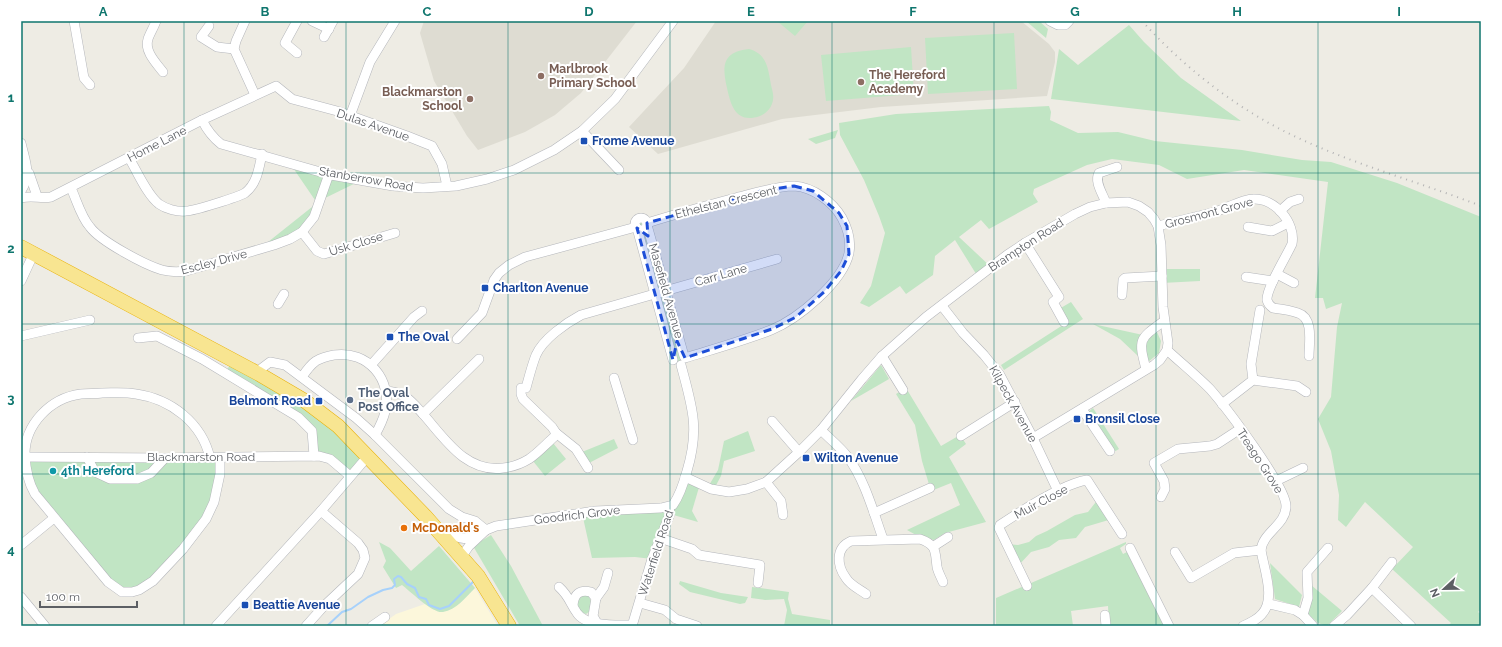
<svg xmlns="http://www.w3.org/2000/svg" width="1502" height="647" font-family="Raleway,sans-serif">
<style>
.commercial{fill:#fcf7db}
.education{fill:#dedcd2}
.green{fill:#c1e5c4}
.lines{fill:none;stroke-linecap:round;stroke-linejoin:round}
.stream{stroke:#a7d1fb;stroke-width:2}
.minor-casing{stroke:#b4b6bb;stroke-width:10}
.highway-casing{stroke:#e9b209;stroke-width:15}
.minor{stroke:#fff;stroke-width:9}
.highway{stroke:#f8e591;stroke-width:14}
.rail{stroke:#b3b3b4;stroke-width:2;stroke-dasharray:1 5;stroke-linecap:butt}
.marked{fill:#1d4ed8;fill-opacity:0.2;stroke:#1d4ed8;stroke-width:3;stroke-dasharray:8 5;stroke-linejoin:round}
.grid{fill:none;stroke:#0f766e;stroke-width:1;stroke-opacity:0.55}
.education-dot{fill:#8d6e63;stroke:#fff;stroke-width:1.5}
.transit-dot{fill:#1a4fb4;stroke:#fff;stroke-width:1.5}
.service-dot{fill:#5c6f8a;stroke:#fff;stroke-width:1.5}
.culture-dot{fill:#0f9aa8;stroke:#fff;stroke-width:1.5}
.food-dot{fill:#e8710a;stroke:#fff;stroke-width:1.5}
.labels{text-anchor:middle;stroke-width:4;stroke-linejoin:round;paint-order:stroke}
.education-label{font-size:12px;font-weight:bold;fill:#785e54;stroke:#fff;text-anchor:start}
.street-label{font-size:12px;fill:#5c5f64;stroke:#fff}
.transit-label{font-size:12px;font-weight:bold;fill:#164399;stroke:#fff;text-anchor:start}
.service-label{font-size:12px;font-weight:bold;fill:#4e5e75;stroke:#fff;text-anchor:start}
.culture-label{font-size:12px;font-weight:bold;fill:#0d838f;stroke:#fff;text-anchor:start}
.food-label{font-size:12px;font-weight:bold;fill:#c56008;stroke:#fff;text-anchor:start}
.neatline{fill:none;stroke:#0f766e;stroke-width:1.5}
.grid-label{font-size:13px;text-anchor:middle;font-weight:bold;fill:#0f766e}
</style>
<rect width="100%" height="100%" fill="#eeece4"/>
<polygon class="commercial" points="475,588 498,626 379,626 396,614 425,604 434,610 459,604"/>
<g class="education">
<polygon points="424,21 637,21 581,93 555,115 525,132 478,150 467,136 434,81 420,33"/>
<polygon points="716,21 1021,21 1049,44 1055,52 1055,62 1047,96 881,107 782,119 658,154 629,127 684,68"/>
</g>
<g class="green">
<polygon points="777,21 808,21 795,36"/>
<polygon points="1026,21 1039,21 1048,29 1046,38"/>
<polygon points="1129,25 1144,42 1181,78 1241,121 1051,99 1059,49 1078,65"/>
<polygon points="1014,33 1017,89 928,94 925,38"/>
<polygon points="911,47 914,94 826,101 821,55"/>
<path d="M749 49C767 54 768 68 771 85 772 89 774 95 773 100 772 107 767 113 760 116 737 124 731 107 727 88 722 66 722 52 749 49Z"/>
<polygon points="1049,106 1051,112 1050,120 1078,133 1118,132 1155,141 1242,150 1302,160 1331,162 1397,183 1481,217 1481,609 1478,612 1481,614 1481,626 1448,626 1451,623 1392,569 1413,547 1365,502 1346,527 1338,520 1339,495 1331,451 1318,419 1331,397 1337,327 1342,303 1326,309 1323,298 1315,298 1328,182 1244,170 1187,179 1159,165 1112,159 1087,165 1034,189 1033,194 1038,202 989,229 981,220 959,237 991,267 978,277 955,240 935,256 933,275 906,294 900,286 869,307 860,303 871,286 885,233 879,216 864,180 840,135 839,123 896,114"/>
<polygon points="838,130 835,138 816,144 808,139"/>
<polygon points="289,162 362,180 319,201 302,232 258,250 317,203"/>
<polygon points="642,218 647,221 685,358 677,365 673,361 636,227 637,221"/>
<polygon points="1162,269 1200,269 1200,281 1162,283"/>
<polygon points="1071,302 1083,319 1004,370 1001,365 1066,323 1059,309"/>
<polygon points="1093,324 1143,335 1137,345 1138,356 1120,339"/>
<path d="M1156 330 1161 341 1159 353 1148 362C1143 343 1142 344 1156 330Z"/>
<polygon points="233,360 259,374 368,456 350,476 340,467 314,456 312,431 225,373"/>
<polygon points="881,365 889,379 851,401"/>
<polygon points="906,388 941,446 960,435 966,444 949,457 986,522 945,533 934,540 916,535 907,530 960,505 951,483 931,491 922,461 915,425 896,394"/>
<polygon points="1093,408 1119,449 1112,453 1087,413"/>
<polygon points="748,431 755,451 724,461 721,476 714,489 708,487 718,470 724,441"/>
<polygon points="614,439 618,448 589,463 582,452"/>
<polygon points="553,443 566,459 545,476 533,461"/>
<polygon points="25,457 220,458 206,519 156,576 132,592 113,586 41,501"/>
<polygon points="685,477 700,484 692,511 698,522 670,514 652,559 635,557 592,558 582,513 668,507"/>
<polygon points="1099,498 1112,519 1085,527 1076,538 1059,540 1049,547 1031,552 1018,566 1006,544 1018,545 1029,542 1036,536 1047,531 1075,515 1088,512"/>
<polygon points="491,535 511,566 543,626 520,626 473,546"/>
<path d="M379 542 390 548 411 571 439 546 475 588C466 597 456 610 443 612 433 614 410 591 402 585L396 588 383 567 386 561Z"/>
<polygon points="1126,542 1126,544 1120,548 1123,554 1127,552 1165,626 1109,626 1108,606 1071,611 1073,626 996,626 996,598"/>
<polygon points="1270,563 1302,595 1299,607 1275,599"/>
<polygon points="680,581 721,593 748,597 745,603 740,604 690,592 679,584"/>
<polygon points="1311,585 1342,611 1327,626 1318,623 1308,614"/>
<polygon points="752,587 789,592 788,599 792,614 830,620 830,626 784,626 787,610 784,599 765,600 751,598"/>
<polygon points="588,594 592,604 590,611 586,614 581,612 576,606 578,597"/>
</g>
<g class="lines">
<polyline class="stream" points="327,626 342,612 351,609 368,597 383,590 392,588 395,585 394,579 398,576 401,577 407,584 415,588 419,597 426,599 429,605 440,609 449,606 474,581"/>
<defs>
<g id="minor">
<polyline points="74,21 84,78 90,85"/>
<path d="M156 21C154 27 150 33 148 39 144 51 156 63 163 72"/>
<polyline points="245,21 236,41 234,49 255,95"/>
<polyline points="297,21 285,43 297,53"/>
<polyline points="312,21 329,29"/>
<polyline points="1050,21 1058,25 1065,25 1069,21"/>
<polyline points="209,26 201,37 217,47 234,49"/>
<polyline points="324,37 333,21"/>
<polyline points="350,116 370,62 395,21"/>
<path d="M202 120C207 130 212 137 221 144L331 175 393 186 423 188 456 186 487 179 514 170 554 150 582 131 615 99 673 21"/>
<polyline points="582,131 619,170"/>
<path d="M21 143C25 161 32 174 21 191"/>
<path d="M129 158C137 171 147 195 159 204 166 209 177 212 186 211 194 211 238 197 245 193 257 184 259 168 262 154"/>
<polyline points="29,173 37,196"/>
<path d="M71 188C77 201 81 217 90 227 100 241 145 265 162 270 170 272 178 272 186 271L274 245 290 239 302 232 314 217 329 174"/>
<path d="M21 198C32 195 41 199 51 197L202 120 276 86 292 99 337 111 407 136 432 146 442 164 447 186"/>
<path d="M1106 203C1103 194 1094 182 1099 173L1117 167"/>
<polyline points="1280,211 1290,202 1299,199"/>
<circle cx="641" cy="224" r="6"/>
<path d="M647 223C676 214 705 206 735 198 751 194 777 186 794 186 813 187 833 202 842 218 848 229 851 241 849 253 843 282 798 319 771 330 743 341 714 349 685 358"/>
<polyline points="647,225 684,356"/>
<path d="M1158 226C1177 221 1196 217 1215 212 1225 209 1243 199 1253 199 1275 198 1296 223 1292 244 1287 255 1266 289 1267 300 1268 304 1270 306 1273 308 1281 309 1290 310 1298 313 1314 318 1309 343 1309 356"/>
<polyline points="1248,227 1272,231 1288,223"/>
<polyline points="637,228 673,360"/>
<polyline points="302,232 317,251 324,254 395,233"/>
<polyline points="1025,243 1059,297 1053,302 1064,322"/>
<polyline points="1277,274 1294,283"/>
<polyline points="1246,277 1273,281"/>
<polyline points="21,281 33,255"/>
<polyline points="1122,295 1123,280 1125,278 1162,276"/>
<polyline points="278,304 284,294"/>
<polyline points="942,306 963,333 984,355 1000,375 1030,432 1058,491"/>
<polyline points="21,336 90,320"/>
<polyline points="138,338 157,336 202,359 298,417 312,431 314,456"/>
<polyline points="457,339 482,313 494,280 499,273 509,265 525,257 636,227"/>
<path d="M1167 350C1181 363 1196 375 1210 389 1225 406 1286 486 1286 506 1286 525 1263 532 1261 550 1264 569 1276 599 1262 614 1257 620 1250 623 1243 626"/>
<polyline points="882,356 903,390"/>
<polyline points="371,365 414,317 422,311"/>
<path d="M1146 369C1138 339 1139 339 1164 321"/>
<path d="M259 374 262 368 270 362 285 365 356 418 375 435 449 509 462 517 475 521 486 530 496 526 595 511 661 508 673 505C680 495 684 482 687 471 700 428 692 406 681 365"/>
<path d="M302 377C306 371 310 365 316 361 321 358 328 356 334 355 368 350 393 380 385 412 383 420 379 428 375 435"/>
<polyline points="614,378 633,440"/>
<polyline points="1253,380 1251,364 1260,310"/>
<path d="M526 388C529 377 532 365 536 355 543 339 566 323 581 315L777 259"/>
<path d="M386 391C405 392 411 401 423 414 445 439 466 473 503 468 512 467 521 464 529 459 538 453 546 444 554 437L556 433 552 427 523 399 521 394V388"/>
<polyline points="1222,404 1253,380 1297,386 1306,392"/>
<polyline points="1082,409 1110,451"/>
<polyline points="423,414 479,359"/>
<polyline points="772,421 799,452"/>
<path d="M821 430C830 439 840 447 847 456 865 480 873 511 883 539"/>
<polyline points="556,433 576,449 588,468"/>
<polyline points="961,436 1015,402"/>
<polyline points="21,457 165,458 319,456 330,459 350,476"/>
<polyline points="87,457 95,472 110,479 137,479 151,473 165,458"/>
<path d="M210 458C202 423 171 399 136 394 125 392 114 393 102 393 95 394 88 393 81 394 50 398 24 425 25 456 26 471 28 482 35 494L108 582 122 592H132L139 590 153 581 183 549 206 519 214 502 220 474V458"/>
<polyline points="685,477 711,489 729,492 747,489 766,482 799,452 821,430 862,379 882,356 926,317 1007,255 1025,243 1075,214 1090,207 1106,203 1128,202 1139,206 1148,212 1154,219 1158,226 1161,245 1163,307 1168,343 1167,350 1160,360 1154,365 1033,438"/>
<polyline points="1276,481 1303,468"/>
<polyline points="766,482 781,501 783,515"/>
<polyline points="1161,497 1165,489 1164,481 1154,463 1178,449 1210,446 1217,444 1240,429"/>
<polyline points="874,513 930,488"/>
<path d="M442 529C462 542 465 541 486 530L469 546 462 556"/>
<polyline points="660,538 692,549 699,555 760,565 758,583"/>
<polyline points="21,545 54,518"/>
<polyline points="934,546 948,537"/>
<polyline points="1130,548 1169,626"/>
<polyline points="1175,552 1191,578 1234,553 1261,550"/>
<path d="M1027 586 999 528 1000 525C1021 511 1063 484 1087 480L1122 534"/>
<path d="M559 587C569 596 570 603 577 613 586 627 617 625 632 625"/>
<polyline points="1372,588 1392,562"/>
<path d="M866 594C859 589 850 585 846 578 837 566 835 548 851 541L920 539C937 545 935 551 937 567 938 572 941 577 943 582"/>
<polyline points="21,597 45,626"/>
<polyline points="596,598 604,587 608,573"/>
<polyline points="640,603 665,610 676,619 697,626"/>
<polyline points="1269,604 1295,610 1303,615 1313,626"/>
<path d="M573 605C574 594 580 589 591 592L596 598 593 616 597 623"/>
<polyline points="1105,615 1106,626"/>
<polyline points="1303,615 1308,598 1307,572 1328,548"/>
<polyline points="216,626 321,511 368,456"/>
<polyline points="306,626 324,606 358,574 365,558 363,550 358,543 321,511"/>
<polyline points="372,626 385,617"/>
<polyline points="632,626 652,559 670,514 669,507"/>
<polyline points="1334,626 1347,615 1372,588 1411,626"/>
</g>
<polyline id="highway" points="21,247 259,374 305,401 338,426 425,516 478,576 509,626"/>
</defs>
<use href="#minor" class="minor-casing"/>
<use href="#highway" class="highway-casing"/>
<use href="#minor" class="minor"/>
<use href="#highway" class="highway"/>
<path class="rail" d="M1142 21C1181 64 1228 102 1280 129 1344 162 1414 180 1481 206"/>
</g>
<path class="marked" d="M794 186 813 191 839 213 847 226 849 254 841 271 824 292 796 317 772 329 685 358 677 341 673 360 637 228 648 236 647 223 761 191Z"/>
<path class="grid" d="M184 21V626M346 21V626M508 21V626M670 21V626M832 21V626M994 21V626M1156 21V626M1318 21V626M21 173H1481M21 324H1481M21 474H1481"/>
<g class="education-dot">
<circle cx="541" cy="76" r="4"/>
<circle cx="861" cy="82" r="4"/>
<circle cx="470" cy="99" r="4"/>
</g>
<g class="transit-dot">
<rect x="580" y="137" width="8" height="8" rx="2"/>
<rect x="481" y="284" width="8" height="8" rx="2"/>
<rect x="386" y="333" width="8" height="8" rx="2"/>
<rect x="315" y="397" width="8" height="8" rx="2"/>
<rect x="1073" y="415" width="8" height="8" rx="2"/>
<rect x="802" y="454" width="8" height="8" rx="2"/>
<rect x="241" y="601" width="8" height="8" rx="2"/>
</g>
<circle class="service-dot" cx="350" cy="400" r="4"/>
<circle class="culture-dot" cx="53" cy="471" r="4"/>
<circle class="food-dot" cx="404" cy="528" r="4"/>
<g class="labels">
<g class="education-label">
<text x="549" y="73">Marlbrook<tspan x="549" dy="14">Primary School</tspan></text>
<text x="869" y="79">The Hereford<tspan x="869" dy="14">Academy</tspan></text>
<text x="462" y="96" text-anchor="end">Blackmarston<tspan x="462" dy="14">School</tspan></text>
</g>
<g class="street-label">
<text transform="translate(373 125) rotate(19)" y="4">Dulas Avenue</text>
<text transform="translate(157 144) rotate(-27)" y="4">Home Lane</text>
<text transform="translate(366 179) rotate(10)" y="4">Stanberrow Road</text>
<text transform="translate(726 202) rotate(-14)" y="4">Ethelstan Crescent</text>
<text transform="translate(1209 213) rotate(-15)" y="4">Grosmont Grove</text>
<text transform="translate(356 244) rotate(-17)" y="4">Usk Close</text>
<text transform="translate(1026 245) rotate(-33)" y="4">Brampton Road</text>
<text transform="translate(214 262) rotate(-15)" y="4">Escley Drive</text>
<text transform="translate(721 275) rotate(-16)" y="4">Carr Lane</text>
<text transform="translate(666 291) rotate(74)" y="4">Masefield Avenue</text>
<text transform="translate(1013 404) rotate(61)" y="4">Kilpeck Avenue</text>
<text x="201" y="461">Blackmarston Road</text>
<text transform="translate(1260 461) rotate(57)" y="4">Treago Grove</text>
<text transform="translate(1041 502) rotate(-28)" y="4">Muir Close</text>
<text transform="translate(577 515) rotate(-7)" y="4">Goodrich Grove</text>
<text transform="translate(656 553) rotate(-72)" y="4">Waterfield Road</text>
</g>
<g class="transit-label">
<text x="592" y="145">Frome Avenue</text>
<text x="493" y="292">Charlton Avenue</text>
<text x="398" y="341">The Oval</text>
<text x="311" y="405" text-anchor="end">Belmont Road</text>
<text x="1085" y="423">Bronsil Close</text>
<text x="814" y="462">Wilton Avenue</text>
<text x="253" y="609">Beattie Avenue</text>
</g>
<g class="service-label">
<text x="358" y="397">The Oval<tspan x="358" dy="14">Post Office</tspan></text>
</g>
<g class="culture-label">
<text x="61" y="475">4th Hereford</text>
</g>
<g class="food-label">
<text x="412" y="532">McDonald's</text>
</g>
</g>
<rect width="1502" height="647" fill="none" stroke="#ffffff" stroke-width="44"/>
<g transform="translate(1444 589) rotate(248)" stroke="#ffffff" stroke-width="3" paint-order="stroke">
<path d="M0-3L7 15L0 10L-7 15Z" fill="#5c5f64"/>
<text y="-6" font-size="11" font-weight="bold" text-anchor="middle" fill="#5c5f64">N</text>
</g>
<path d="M40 601v6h97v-6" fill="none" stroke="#5c5f64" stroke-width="2"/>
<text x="46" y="601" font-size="12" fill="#5c5f64" stroke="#ffffff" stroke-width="3" paint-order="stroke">100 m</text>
<rect x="22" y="22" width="1458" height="603" class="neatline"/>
<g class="grid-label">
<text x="103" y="16">A</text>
<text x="265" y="16">B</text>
<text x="427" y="16">C</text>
<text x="589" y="16">D</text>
<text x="751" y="16">E</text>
<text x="913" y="16">F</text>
<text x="1075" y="16">G</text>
<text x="1237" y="16">H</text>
<text x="1399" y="16">I</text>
<text x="11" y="102">1</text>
<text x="11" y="253">2</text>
<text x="11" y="403">3</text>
<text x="11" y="554">4</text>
</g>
</svg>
